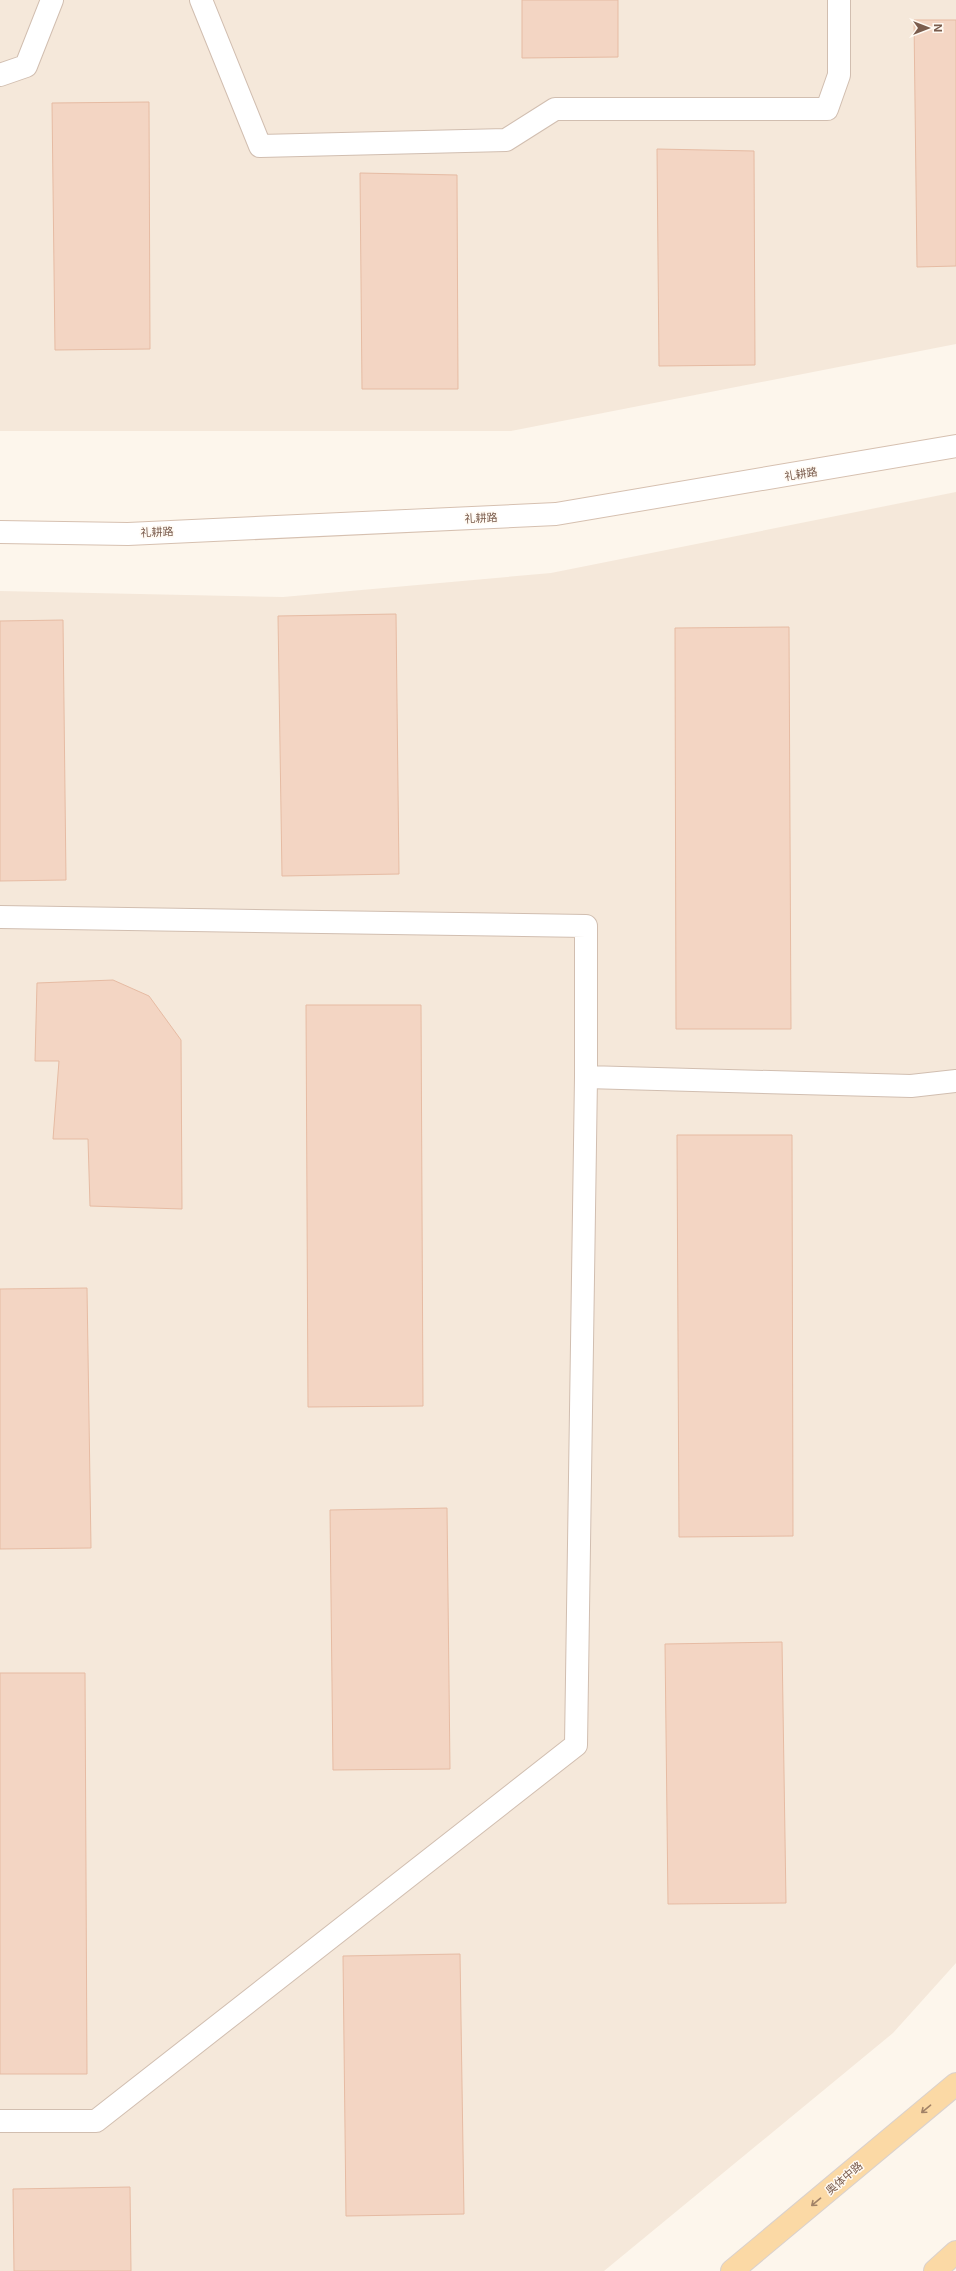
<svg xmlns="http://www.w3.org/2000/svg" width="956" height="2271" font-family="Inter,'Noto Sans SC',sans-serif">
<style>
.residential{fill:#f5e8da}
.building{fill:#f3d5c3;stroke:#e6bba3}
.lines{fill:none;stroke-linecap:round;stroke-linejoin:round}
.street-casing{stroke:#d1beb0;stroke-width:24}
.secondary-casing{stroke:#d6c0b0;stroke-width:24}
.primary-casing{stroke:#dad1cd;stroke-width:24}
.street{stroke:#fff;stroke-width:22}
.secondary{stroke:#fff;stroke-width:22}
.primary{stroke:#fbd9a5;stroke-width:22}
.oneway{stroke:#a18267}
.labels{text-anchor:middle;stroke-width:3;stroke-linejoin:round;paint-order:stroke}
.street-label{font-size:11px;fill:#7a5c4d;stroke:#fffaf3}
</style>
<rect width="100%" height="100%" fill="#fdf6ec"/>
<g class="residential">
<polygon points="0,0 956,0 956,344 511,431 0,431"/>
<polygon points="956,492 956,1963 893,2033 604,2271 0,2271 0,591 283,597 551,573"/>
</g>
<g class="building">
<polygon points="522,0 618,0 618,57 522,58"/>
<polygon points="914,20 956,20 956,266 917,267"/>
<polygon points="149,102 150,349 55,350 52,103"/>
<polygon points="657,149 754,151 755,365 659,366"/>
<polygon points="360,173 457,175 458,389 362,389"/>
<polygon points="396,614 399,874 282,876 278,616"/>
<polygon points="63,620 66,880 0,881 0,621"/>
<polygon points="789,627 791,1029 676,1029 675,628"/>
<polygon points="113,980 149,996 181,1040 182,1209 90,1206 88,1139 53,1139 59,1061 35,1061 37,983"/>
<polygon points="306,1005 421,1005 423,1406 308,1407"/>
<polygon points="677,1135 792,1135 793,1536 679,1537"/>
<polygon points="87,1288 91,1548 0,1549 0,1289"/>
<polygon points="447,1508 450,1769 333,1770 330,1510"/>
<polygon points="782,1642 786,1903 668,1904 665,1644"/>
<polygon points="0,1673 85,1673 87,2074 0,2074"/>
<polygon points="460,1954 464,2214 346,2216 343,1956"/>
<polygon points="130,2187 131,2271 14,2271 13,2189"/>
</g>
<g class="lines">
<defs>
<g id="street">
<polyline points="201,0 260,146 506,140 555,109 827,109 839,75 839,0"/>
<polyline points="0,75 26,66 52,0"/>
<polyline points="0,917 586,926 586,1077 911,1086 956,1081"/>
<polyline points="0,2121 96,2121 576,1745 586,1077"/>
</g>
<polyline id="secondary" points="0,532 128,534 556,514 956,446"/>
<g id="primary">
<polyline points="732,2271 956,2084"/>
<polyline points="935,2271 956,2252"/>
</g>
</defs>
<use href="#street" class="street-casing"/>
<use href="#secondary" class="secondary-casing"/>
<use href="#primary" class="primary-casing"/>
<use href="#street" class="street"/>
<use href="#secondary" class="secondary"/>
<use href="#primary" class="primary"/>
</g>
<defs><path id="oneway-shaft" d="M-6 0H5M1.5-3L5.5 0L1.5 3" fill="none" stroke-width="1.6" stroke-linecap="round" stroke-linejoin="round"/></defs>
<g class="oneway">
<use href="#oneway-shaft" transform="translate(926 2109) rotate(140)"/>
<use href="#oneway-shaft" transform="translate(816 2202) rotate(140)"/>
</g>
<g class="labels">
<g class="street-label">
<text transform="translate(801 474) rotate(-9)" y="4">礼耕路</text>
<text transform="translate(481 518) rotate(-3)" y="4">礼耕路</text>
<text transform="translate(157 532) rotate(-3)" y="4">礼耕路</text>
<text transform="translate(844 2178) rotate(-40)" y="4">奥体中路</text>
</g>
</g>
<g transform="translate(928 28) rotate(90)" stroke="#fffaf3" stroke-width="3" paint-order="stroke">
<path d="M0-3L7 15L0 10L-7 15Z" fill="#7a5c4d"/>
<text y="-6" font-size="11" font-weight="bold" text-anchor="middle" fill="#7a5c4d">N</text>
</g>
</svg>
